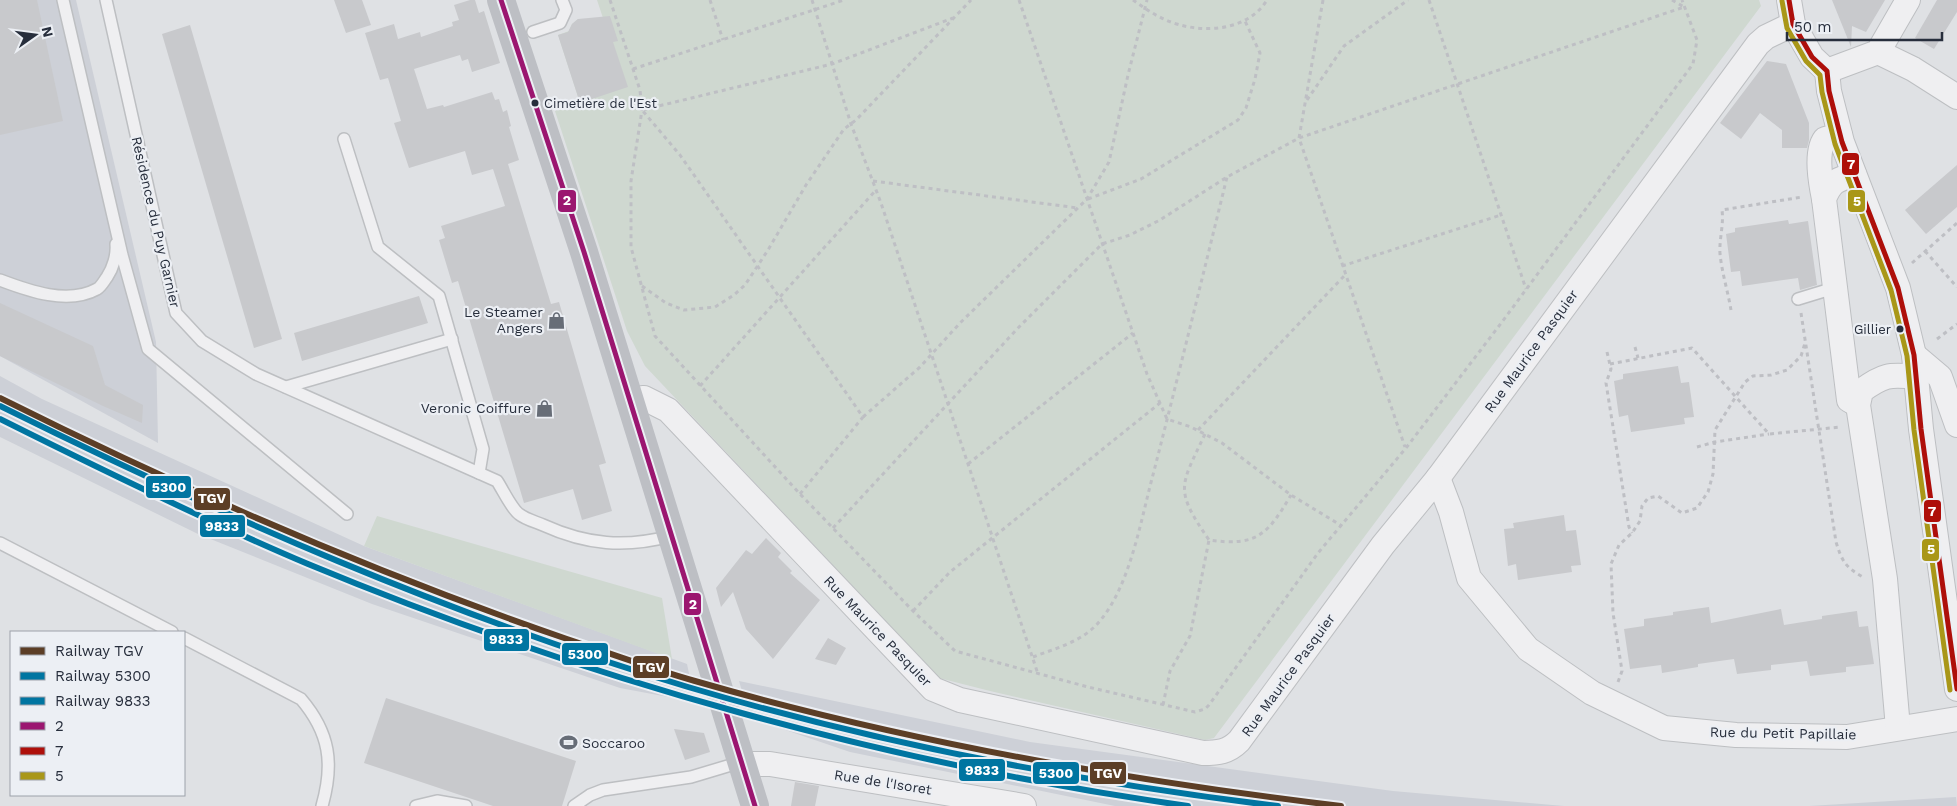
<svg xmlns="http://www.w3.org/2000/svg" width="1957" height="806" font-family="'Work Sans',sans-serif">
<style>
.built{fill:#cdd0d7}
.green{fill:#cfd8d0}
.building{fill:#c8c9cc}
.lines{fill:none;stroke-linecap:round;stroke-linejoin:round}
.lane-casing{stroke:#bdbfc2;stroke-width:14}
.street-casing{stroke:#bdbfc2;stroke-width:26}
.path{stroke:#bebfc4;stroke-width:3;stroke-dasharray:4 4;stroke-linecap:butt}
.lane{stroke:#efeff1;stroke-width:11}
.street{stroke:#efeff1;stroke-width:24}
.secondary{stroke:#bdbfc4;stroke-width:28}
.bus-1-casing{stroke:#eceff4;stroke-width:9}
.bus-2-casing{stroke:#eceff4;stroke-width:9}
.bus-3-casing{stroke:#eceff4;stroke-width:9}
.bus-1{stroke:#9b1670;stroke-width:5}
.bus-2{stroke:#ae0f0a;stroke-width:5}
.bus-3{stroke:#a99718;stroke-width:5}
.rail-1-casing{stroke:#eceff4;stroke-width:10}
.rail-2-casing{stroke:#eceff4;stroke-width:10}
.rail-3-casing{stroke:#eceff4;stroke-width:10}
.rail-1{stroke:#5c3e26;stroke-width:6}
.rail-2{stroke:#0075a1;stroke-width:6}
.rail-3{stroke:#0075a1;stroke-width:6}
.bus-dot{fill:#272e3c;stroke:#eceff4;stroke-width:2}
.labels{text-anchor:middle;stroke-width:4.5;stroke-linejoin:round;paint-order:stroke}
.bus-label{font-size:13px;fill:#272e3c;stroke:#eceff4;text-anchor:start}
.street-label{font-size:14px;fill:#272e3c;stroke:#eceff4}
.poi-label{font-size:14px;fill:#272e3c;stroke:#eceff4;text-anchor:end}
.line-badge{stroke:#eceff4;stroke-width:2}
.badge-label{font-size:14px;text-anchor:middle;font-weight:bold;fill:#fff}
</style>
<rect width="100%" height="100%" fill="#dfe1e4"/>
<g class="built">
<polygon points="0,0 76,0 156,342 158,443 0,356"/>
<polygon points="0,376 42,399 364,546 687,664 695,702 620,688 372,604 198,534 0,437"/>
<polygon points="739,681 1030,742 1393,791 1564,806 1115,806 850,752 750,718"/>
<polygon points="1956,797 1957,806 1809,806"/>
</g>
<g class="green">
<polygon points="597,0 1759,0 1761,6 1214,738 1205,740 990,691 939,678 645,366 627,331 555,111 580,103 558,35 569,31 572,24 578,19 604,21"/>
<polygon points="377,516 662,598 672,659 364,546"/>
</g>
<g class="building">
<polygon points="0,0 37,0 63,121 0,135"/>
<polygon points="334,0 362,0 371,25 346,33"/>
<polygon points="470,0 475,0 479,13 484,11 500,63 472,72 468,59 462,61 460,55 414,69 427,109 443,105 444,107 492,92 495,100 499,99 503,112 507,110 511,126 509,127 519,160 508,164 551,304 559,302 606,463 599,465 612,511 582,520 573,489 524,503 458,281 452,283 439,240 445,238 441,226 505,206 493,169 472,175 465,151 409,168 394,123 401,121 388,78 380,80 365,33 394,24 398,39 420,32 421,37 453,26 452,22 459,20 454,5"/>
<polygon points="1832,0 1885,0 1866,32 1852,26 1851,47"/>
<polygon points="1937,0 1957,0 1957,12 1934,49 1915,38"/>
<polygon points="610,16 618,41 613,42 628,87 580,103 558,35 568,32 572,24 578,19"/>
<polygon points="190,25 282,339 254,348 162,34"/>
<polygon points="1767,61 1786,64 1809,123 1809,140 1807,148 1782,148 1782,130 1760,113 1741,139 1720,123"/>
<polygon points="1957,165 1957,207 1926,234 1905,210"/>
<polygon points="1788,220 1789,224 1808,221 1817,285 1800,290 1798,278 1742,286 1740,271 1731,272 1726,234 1735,232 1735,228"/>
<polygon points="419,296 428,323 302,361 294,333"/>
<polygon points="0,303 93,346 105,385 143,405 142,423 103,406 0,356"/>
<polygon points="1678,366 1681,383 1689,382 1694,417 1684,418 1685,424 1631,432 1628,415 1619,417 1614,381 1623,379 1623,374"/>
<polygon points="1564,515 1566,531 1576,530 1581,565 1571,566 1572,572 1518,580 1516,564 1508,566 1504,529 1514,528 1513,523"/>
<polygon points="766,538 781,553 778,557 792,571 790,573 820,600 773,659 746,629 733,592 721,607 716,588 746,550 752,554"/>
<polygon points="1709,607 1711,623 1781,609 1784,625 1822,619 1822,616 1857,611 1859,627 1868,626 1874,664 1846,667 1846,672 1810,676 1807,661 1771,665 1771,670 1737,674 1734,659 1698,664 1698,667 1662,673 1661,665 1630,669 1624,629 1644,626 1644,619 1673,615 1673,612"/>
<polygon points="828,638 846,648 836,665 815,659"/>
<polygon points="386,698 576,761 562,806 493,806 364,763"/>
<polygon points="674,729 704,733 710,752 685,760"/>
<polygon points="795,782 819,786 815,806 791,806"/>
</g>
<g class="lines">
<defs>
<g id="lane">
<polyline points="63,0 122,255 148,349 347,514"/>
<path d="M106 0 176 313 202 341 256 374 497 481C503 490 511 508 519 514 525 519 536 522 543 525 587 545 625 548 671 536"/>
<polyline points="533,32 560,23 566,10 562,0"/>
<polyline points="344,139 378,247 439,296 483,449 479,473"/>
<path d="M0 280C29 291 68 305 97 289 101 287 104 281 107 277 113 268 117 255 116 244"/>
<polyline points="1798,299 1834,288"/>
<polyline points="286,387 452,339"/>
<polyline points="0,543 172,632"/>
<path d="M184 638 301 699C330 733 334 764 322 806"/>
<polyline points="416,806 437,801 466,806"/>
<polyline points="574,806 590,795 603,790 691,777 741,762"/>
</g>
<g id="street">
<polyline points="1789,0 1793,24 1812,57 1827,71 1829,91 1842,142 1898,288 1914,355 1921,429 1957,689"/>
<polyline points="1878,52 1913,69 1957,97"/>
<polyline points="1827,71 1878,52 1908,0"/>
<path d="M1854 174C1837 180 1831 181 1824 199L1849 400 1858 405"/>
<path d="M1824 199C1821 184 1815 152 1825 139L1840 135"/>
<polyline points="1914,355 1940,377 1957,425"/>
<path d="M629 400 644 398 668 410 933 689 960 700 1203 753C1218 753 1228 752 1239 741L1383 545 1438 478 1758 44 1766 37 1793 24"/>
<polyline points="1438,478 1451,512 1469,578 1528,649 1592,693 1664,728 1736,735 1847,737 1957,719"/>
<path d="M1898 728 1885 579 1858 405 1861 391C1883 375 1889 374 1916 377"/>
<polyline points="742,764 770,764 1024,806"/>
</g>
</defs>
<use href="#lane" class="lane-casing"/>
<use href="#street" class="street-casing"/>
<g class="path">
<polyline points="610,0 640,90 642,110 631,181 631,247 655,336 800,494 913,611 955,651 1088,687 1195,712 1205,709 1209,705 1318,553 1406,448 1502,322 1693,64 1697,40 1682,0"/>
<polyline points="710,0 723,40"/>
<polyline points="812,0 851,124 881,203 1038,674"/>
<polyline points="1019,0 1147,374 1167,419 1191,427 1222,443 1291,495 1342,526"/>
<path d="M1133 0C1143 7 1154 15 1166 20 1197 34 1247 33 1267 0"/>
<polyline points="1323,0 1299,138 1405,447"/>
<polyline points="1429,0 1526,289"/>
<polyline points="1672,0 1684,7"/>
<polyline points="633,69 844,0"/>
<polyline points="1307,100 1344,46 1408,0"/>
<polyline points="873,181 1078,208"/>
<polyline points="1088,199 1141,179 1238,120 1246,108 1255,79 1260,53 1245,21"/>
<polyline points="1925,251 1957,287"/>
<polyline points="1912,263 1957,223"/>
<polyline points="1342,266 1501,215"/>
<polyline points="642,286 666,303 684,310 715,307 734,295 745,285 768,250 806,185 844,129 856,120 971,0"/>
<path d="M1731 310C1728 292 1722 273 1720 254 1719 239 1724 225 1722 210L1802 197"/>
<path d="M1801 313 1836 542C1842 561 1845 567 1863 577"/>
<polyline points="1937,339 1957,324"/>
<polyline points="1635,347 1638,358"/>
<polyline points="1607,352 1611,369 1606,383 1629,527 1632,533"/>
<polyline points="1610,364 1692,348 1769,434 1841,427"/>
<polyline points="700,386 876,190"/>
<polyline points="863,417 920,367 960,323 1087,199 1109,162 1128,75 1147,0"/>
<polyline points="1198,430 1345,275"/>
<path d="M1205 434C1180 487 1174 489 1209 540 1257 547 1268 534 1291 495"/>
<polyline points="1697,447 1715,442 1769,434"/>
<polyline points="968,464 1133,333"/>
<polyline points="800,494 863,417 680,155 642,110 832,64 953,18"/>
<polyline points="833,528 1018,328 1102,244 1130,235 1160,220 1227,177 1299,138 1684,7"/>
<polyline points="913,611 950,572 1160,403"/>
<path d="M1033 657C1056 648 1082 642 1099 622 1131 585 1141 518 1154 471 1179 373 1203 275 1227 177"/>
<polyline points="1618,682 1622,671 1613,613 1611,564 1619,545 1632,533 1640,521 1642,506 1648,498 1658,496 1682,513 1697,508 1708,492 1713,474 1715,430 1745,382 1753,376 1771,375 1787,370 1801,356 1805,343"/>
<polyline points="1163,705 1170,671 1190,636 1209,540"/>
</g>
<use href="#lane" class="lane"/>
<use href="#street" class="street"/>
<polyline class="secondary" points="501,0 584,252 755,806"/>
<defs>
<polyline id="bus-1" points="501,0 584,252 755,806"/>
<polyline id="bus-2" points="1789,0 1793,24 1812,57 1827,71 1829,91 1842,142 1898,288 1914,355 1921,429 1957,689"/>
<polyline id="bus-3" points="1782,1 1787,28 1806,61 1820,75 1822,92 1835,144 1891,290 1907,356 1914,430 1950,690"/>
</defs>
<use href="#bus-1" class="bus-1-casing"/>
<use href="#bus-2" class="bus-2-casing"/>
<use href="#bus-3" class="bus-3-casing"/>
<use href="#bus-1" class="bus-1"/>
<use href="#bus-2" class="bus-2"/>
<use href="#bus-3" class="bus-3"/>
<defs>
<path id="rail-1" d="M0 398C184 490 372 572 567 639 609 653 652 669 695 681 906 742 1123 780 1341 806"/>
<path id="rail-2" d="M0 406C222 516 450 616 688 687 880 744 1079 782 1278 806"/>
<path id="rail-3" d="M0 419C102 470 204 520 308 564 587 680 889 764 1188 806"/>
</defs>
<use href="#rail-1" class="rail-1-casing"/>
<use href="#rail-2" class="rail-2-casing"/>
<use href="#rail-3" class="rail-3-casing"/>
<use href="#rail-1" class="rail-1"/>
<use href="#rail-2" class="rail-2"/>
<use href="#rail-3" class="rail-3"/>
</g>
<defs>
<symbol id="shop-bare" viewBox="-9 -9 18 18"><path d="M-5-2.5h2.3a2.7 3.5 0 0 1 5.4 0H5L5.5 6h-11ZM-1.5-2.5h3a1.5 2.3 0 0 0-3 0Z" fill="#676d77" stroke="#eceff4" stroke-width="2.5" paint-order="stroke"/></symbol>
<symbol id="stadium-bare" viewBox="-9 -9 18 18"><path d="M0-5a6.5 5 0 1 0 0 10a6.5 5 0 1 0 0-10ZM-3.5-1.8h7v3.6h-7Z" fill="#676d77" stroke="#eceff4" stroke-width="2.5" paint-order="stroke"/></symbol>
</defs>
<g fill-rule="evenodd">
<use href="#shop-bare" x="544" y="308" width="25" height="25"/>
<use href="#shop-bare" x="532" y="396" width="25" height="25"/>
<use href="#stadium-bare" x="556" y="730" width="25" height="25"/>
</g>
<g class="bus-dot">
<circle cx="535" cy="103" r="4.5"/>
<circle cx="1900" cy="329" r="4.5"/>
</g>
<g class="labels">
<g class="bus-label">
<text x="544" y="108">Cimetière de l'Est</text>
<text x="1891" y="334" text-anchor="end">Gillier</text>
</g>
<g class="street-label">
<text transform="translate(156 222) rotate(77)" y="5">Résidence du Puy Garnier</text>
<text transform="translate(1531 351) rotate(-54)" y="5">Rue Maurice Pasquier</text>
<text transform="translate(878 631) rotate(46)" y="5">Rue Maurice Pasquier</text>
<text transform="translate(1288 675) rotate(-54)" y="5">Rue Maurice Pasquier</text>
<text transform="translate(1783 733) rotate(1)" y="5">Rue du Petit Papillaie</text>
<text transform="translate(883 782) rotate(9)" y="5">Rue de l'Isoret</text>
</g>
<g class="poi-label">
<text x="543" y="317">Le Steamer<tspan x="543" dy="16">Angers</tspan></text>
<text x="531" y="413">Veronic Coiffure</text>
<text x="582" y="748" text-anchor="start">Soccaroo</text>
</g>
</g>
<g class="line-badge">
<rect x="1841" y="152" width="19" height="24" rx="5" fill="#ae0f0a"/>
<rect x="557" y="189" width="20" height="24" rx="5" fill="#9b1670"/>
<rect x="1847" y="189" width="19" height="24" rx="5" fill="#a99718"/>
<rect x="145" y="475" width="47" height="24" rx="5" fill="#0075a1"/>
<rect x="193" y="487" width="38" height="24" rx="5" fill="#5c3e26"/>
<rect x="1923" y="499" width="19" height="24" rx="5" fill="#ae0f0a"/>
<rect x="199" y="514" width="47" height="24" rx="5" fill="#0075a1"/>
<rect x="1921" y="538" width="19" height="24" rx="5" fill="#a99718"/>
<rect x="683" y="592" width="19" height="24" rx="5" fill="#9b1670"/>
<rect x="483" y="628" width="47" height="24" rx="5" fill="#0075a1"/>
<rect x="561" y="642" width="48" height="24" rx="5" fill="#0075a1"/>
<rect x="632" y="655" width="38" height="24" rx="5" fill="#5c3e26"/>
<rect x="958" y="758" width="48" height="24" rx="5" fill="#0075a1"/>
<rect x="1089" y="761" width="38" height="24" rx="5" fill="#5c3e26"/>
<rect x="1032" y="761" width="48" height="24" rx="5" fill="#0075a1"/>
</g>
<g class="badge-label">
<text x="1851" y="169">7</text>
<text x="567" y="205">2</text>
<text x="1857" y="206">5</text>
<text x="169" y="492">5300</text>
<text x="212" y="503">TGV</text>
<text x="1932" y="516">7</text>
<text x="222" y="531">9833</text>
<text x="1931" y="554">5</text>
<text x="693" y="609">2</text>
<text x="506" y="644">9833</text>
<text x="585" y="659">5300</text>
<text x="651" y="672">TGV</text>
<text x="982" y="775">9833</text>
<text x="1108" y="778">TGV</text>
<text x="1056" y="778">5300</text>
</g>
<rect x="10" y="631" width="175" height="165" fill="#eceff4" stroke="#9da2aa"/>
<rect x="20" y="647" width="25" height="8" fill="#5c3e26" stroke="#9da2aa"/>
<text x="55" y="656" font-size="15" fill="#272e3c">Railway TGV</text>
<rect x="20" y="672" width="25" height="8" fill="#0075a1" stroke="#9da2aa"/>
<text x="55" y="681" font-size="15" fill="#272e3c">Railway 5300</text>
<rect x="20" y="697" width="25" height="8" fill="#0075a1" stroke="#9da2aa"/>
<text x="55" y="706" font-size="15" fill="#272e3c">Railway 9833</text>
<rect x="20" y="722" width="25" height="8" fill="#9b1670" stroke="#9da2aa"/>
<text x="55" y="731" font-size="15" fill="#272e3c">2</text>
<rect x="20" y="747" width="25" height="8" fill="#ae0f0a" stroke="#9da2aa"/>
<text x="55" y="756" font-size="15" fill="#272e3c">7</text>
<rect x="20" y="772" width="25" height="8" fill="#a99718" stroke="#9da2aa"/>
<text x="55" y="781" font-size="15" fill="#272e3c">5</text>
<g transform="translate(35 35) rotate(76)" stroke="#eceff4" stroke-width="4" paint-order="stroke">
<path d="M0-4L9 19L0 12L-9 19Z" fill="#272e3c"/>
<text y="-8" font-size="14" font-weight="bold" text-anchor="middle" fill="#272e3c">N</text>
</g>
<path d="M1787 32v8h155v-8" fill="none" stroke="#272e3c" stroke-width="2.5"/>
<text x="1794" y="32" font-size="15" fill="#272e3c" stroke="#eceff4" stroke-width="4" paint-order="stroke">50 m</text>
</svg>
